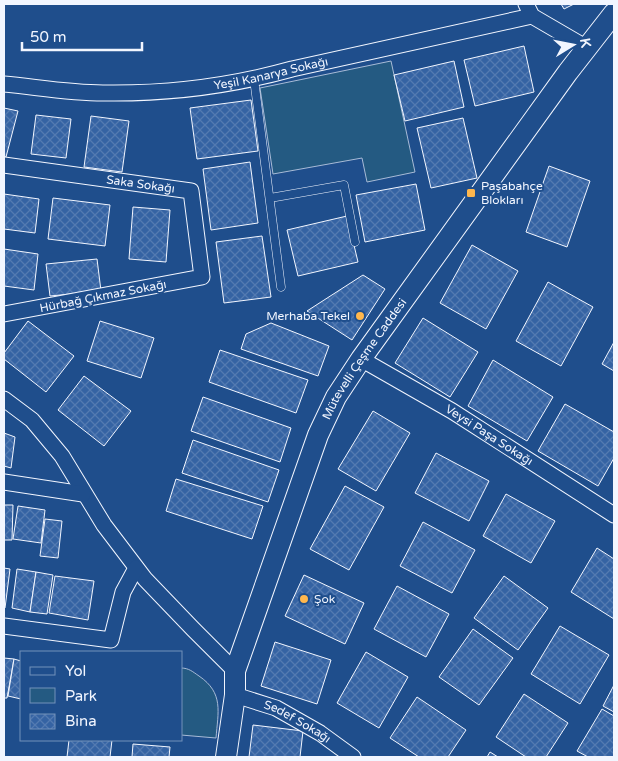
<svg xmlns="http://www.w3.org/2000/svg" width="618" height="761" font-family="'Varela Round',sans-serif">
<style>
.park{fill:#245a82;stroke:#a8bbd7}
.building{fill:url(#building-cross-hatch);stroke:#f2f6ff}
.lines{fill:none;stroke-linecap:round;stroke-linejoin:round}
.lane-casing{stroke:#f2f6ff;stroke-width:9}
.street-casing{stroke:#f2f6ff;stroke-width:17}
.secondary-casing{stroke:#f2f6ff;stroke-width:22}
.lane{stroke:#1f4e8c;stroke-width:8}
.street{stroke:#1f4e8c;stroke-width:15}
.secondary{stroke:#1f4e8c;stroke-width:20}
.poi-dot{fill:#ffb74d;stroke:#1f4e8c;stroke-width:2}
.labels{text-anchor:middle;stroke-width:4;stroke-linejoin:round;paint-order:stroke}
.street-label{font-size:12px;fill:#f2f6ff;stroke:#1f4e8c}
.poi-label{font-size:12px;fill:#f2f6ff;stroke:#1f4e8c;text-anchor:start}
</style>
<defs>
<pattern id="building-cross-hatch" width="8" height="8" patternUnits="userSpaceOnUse" patternTransform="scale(1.25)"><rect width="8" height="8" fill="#3563a3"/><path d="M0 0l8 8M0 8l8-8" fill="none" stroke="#537ab1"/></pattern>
</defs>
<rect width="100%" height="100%" fill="#1f4e8c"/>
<g class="park">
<polygon points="391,61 415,172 367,182 362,158 273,174 260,88"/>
<path d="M181 668C189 668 193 672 199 676 224 693 218 712 216 738L181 735Z"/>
</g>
<g class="building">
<polygon points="561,4 574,4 564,9"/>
<polygon points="524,46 534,92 475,106 464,60"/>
<polygon points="454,61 464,107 405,121 394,75"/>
<polygon points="251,100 258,151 197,159 190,108"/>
<polygon points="4,108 18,111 6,157 4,157"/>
<polygon points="36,115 71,119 66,158 31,154"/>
<polygon points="91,116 129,121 122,172 84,167"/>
<polygon points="463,118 477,178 431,188 417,128"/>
<polygon points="250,162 258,223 211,230 203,169"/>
<polygon points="549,166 590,181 567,247 526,232"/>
<polygon points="416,184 425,230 365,242 356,195"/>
<polygon points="4,194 39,199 35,233 4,229"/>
<polygon points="53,198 110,205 105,246 48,239"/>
<polygon points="133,207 170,210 166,262 129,259"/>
<polygon points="347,216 358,262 298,276 287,230"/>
<polygon points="262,236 271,297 224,303 216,242"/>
<polygon points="472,245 518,271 486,329 440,303"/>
<polygon points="4,249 38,254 34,290 4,286"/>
<polygon points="97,259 101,291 50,296 46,264"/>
<polygon points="363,275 385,289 352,340 307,311"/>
<polygon points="548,282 593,307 561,366 516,341"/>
<polygon points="423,318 478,352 450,397 395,363"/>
<polygon points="28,321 74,356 46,392 4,359 4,353"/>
<polygon points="100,321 154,338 141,378 87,361"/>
<polygon points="271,323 329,346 318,376 241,349 246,334"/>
<polygon points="614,342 614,371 602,364"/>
<polygon points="220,350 308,380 296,413 209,382"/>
<polygon points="493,360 553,397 527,441 468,406"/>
<polygon points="84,376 131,411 104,446 58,410"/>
<polygon points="203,397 291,428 280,462 191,431"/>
<polygon points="565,404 614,432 614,458 598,486 538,451"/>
<polygon points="373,411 410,433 376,491 338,469"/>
<polygon points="4,433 15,437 11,468 4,466"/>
<polygon points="193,440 279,470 268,502 182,473"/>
<polygon points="436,453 489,481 469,521 415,493"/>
<polygon points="176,479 263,506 252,539 166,511"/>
<polygon points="345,486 384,507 349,570 310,549"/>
<polygon points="506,494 555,521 531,563 483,536"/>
<polygon points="4,505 13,505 12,540 4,540"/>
<polygon points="18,506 45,510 41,543 13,539"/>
<polygon points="45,519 62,521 58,558 40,556"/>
<polygon points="423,522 475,550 452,593 400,566"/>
<polygon points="597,548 614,559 614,619 571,592"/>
<polygon points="4,568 10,569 5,608 4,608"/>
<polygon points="17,569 36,572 30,612 12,608"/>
<polygon points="36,572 53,575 47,614 30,612"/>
<polygon points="304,575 364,603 345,644 285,616"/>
<polygon points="55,576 94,581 88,620 49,613"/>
<polygon points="504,576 548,608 518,650 474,618"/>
<polygon points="397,586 449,614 426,657 374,629"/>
<polygon points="560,626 609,655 580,704 531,674"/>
<polygon points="473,629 513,658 479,705 439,677"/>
<polygon points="275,642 331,660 317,704 261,686"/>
<polygon points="366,652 408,677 379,728 337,703"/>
<polygon points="4,658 14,659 7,698 4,698"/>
<polygon points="14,659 21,661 21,699 8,696"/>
<polygon points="614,685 614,712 603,706"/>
<polygon points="524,694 568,723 546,757 526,757 496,737"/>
<polygon points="417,697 466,730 448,757 419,757 390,738"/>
<polygon points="602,709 614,716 614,757 588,757 577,751"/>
<polygon points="253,725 303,731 300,757 249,757"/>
<polygon points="69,740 112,740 110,757 67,757"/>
<polygon points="133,744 170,747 169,757 132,757"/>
<polygon points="490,752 498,757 487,757"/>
</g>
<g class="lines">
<defs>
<g id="lane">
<polyline points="254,79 281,287"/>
<polyline points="270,198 344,185 355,242"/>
</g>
<g id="street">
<polyline points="526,4 532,16 587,48"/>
<path id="s1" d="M4 84C36 87 70 93 103 93 167 94 231 86 292 69L532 16"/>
<path id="s2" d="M4 165 191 191 202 277 4 314"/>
<path id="s3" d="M361 359 452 411 614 515"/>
<polyline points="4,399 32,420 62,456 104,525 145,579 193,629 235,671"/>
<polyline points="4,482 83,494"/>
<polyline points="4,626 111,640 123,592 136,568"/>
<path id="s4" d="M235 695 276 708 320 733 353 757"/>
</g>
<g id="secondary">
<path id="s5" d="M226 757 235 695V671L318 435 336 397 361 359 568 72 614 13"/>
</g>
</defs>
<use href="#lane" class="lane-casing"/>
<use href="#street" class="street-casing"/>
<use href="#secondary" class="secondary-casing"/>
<use href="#lane" class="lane"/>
<use href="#street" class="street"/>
<use href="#secondary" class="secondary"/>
</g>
<g class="poi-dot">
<rect x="466" y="188" width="10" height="10" rx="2.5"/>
<circle cx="360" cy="316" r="5"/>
<circle cx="304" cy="599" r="5"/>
</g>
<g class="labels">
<g class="street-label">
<text dy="4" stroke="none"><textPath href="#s1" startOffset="269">Yeşil Kanarya Sokağı</textPath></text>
<text dy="4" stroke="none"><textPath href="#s2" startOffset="138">Saka Sokağı</textPath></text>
<text transform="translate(103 296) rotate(-11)" y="4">Hürbağ Çıkmaz Sokağı</text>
<text dy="4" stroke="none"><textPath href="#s5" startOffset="426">Mütevelli Çeşme Caddesi</textPath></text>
<text dy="4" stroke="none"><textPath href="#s3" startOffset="149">Veysi Paşa Sokağı</textPath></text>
<text dy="4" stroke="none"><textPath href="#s4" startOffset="68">Sedef Sokağı</textPath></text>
</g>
<g class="poi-label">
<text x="481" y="190">Paşabahçe<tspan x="481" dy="14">Blokları</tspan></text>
<text x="350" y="320" text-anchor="end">Merhaba Tekel</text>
<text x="314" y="603">Şok</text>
</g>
</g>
<rect width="618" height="761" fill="none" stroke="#f2f6ff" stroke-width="10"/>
<rect x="20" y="651" width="162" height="90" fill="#1f4e8c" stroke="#7391ba"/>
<rect x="30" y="667" width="25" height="8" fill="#1f4e8c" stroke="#7391ba"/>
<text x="65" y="676" font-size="15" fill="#f2f6ff">Yol</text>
<rect x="30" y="688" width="25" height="15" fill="#245a82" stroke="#7391ba"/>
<text x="65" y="701" font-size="15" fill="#f2f6ff">Park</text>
<rect x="30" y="714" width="25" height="15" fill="url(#building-cross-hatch)" stroke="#7391ba"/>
<text x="65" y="726" font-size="15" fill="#f2f6ff">Bina</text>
<g transform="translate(573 45) rotate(80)" stroke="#1f4e8c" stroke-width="4" paint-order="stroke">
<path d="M0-4L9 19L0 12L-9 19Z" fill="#f2f6ff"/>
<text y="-8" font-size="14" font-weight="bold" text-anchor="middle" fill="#f2f6ff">K</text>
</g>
<path d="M22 42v8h120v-8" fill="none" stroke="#f2f6ff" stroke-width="2.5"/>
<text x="30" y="42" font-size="15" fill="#f2f6ff" stroke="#1f4e8c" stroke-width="4" paint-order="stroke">50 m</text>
</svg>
